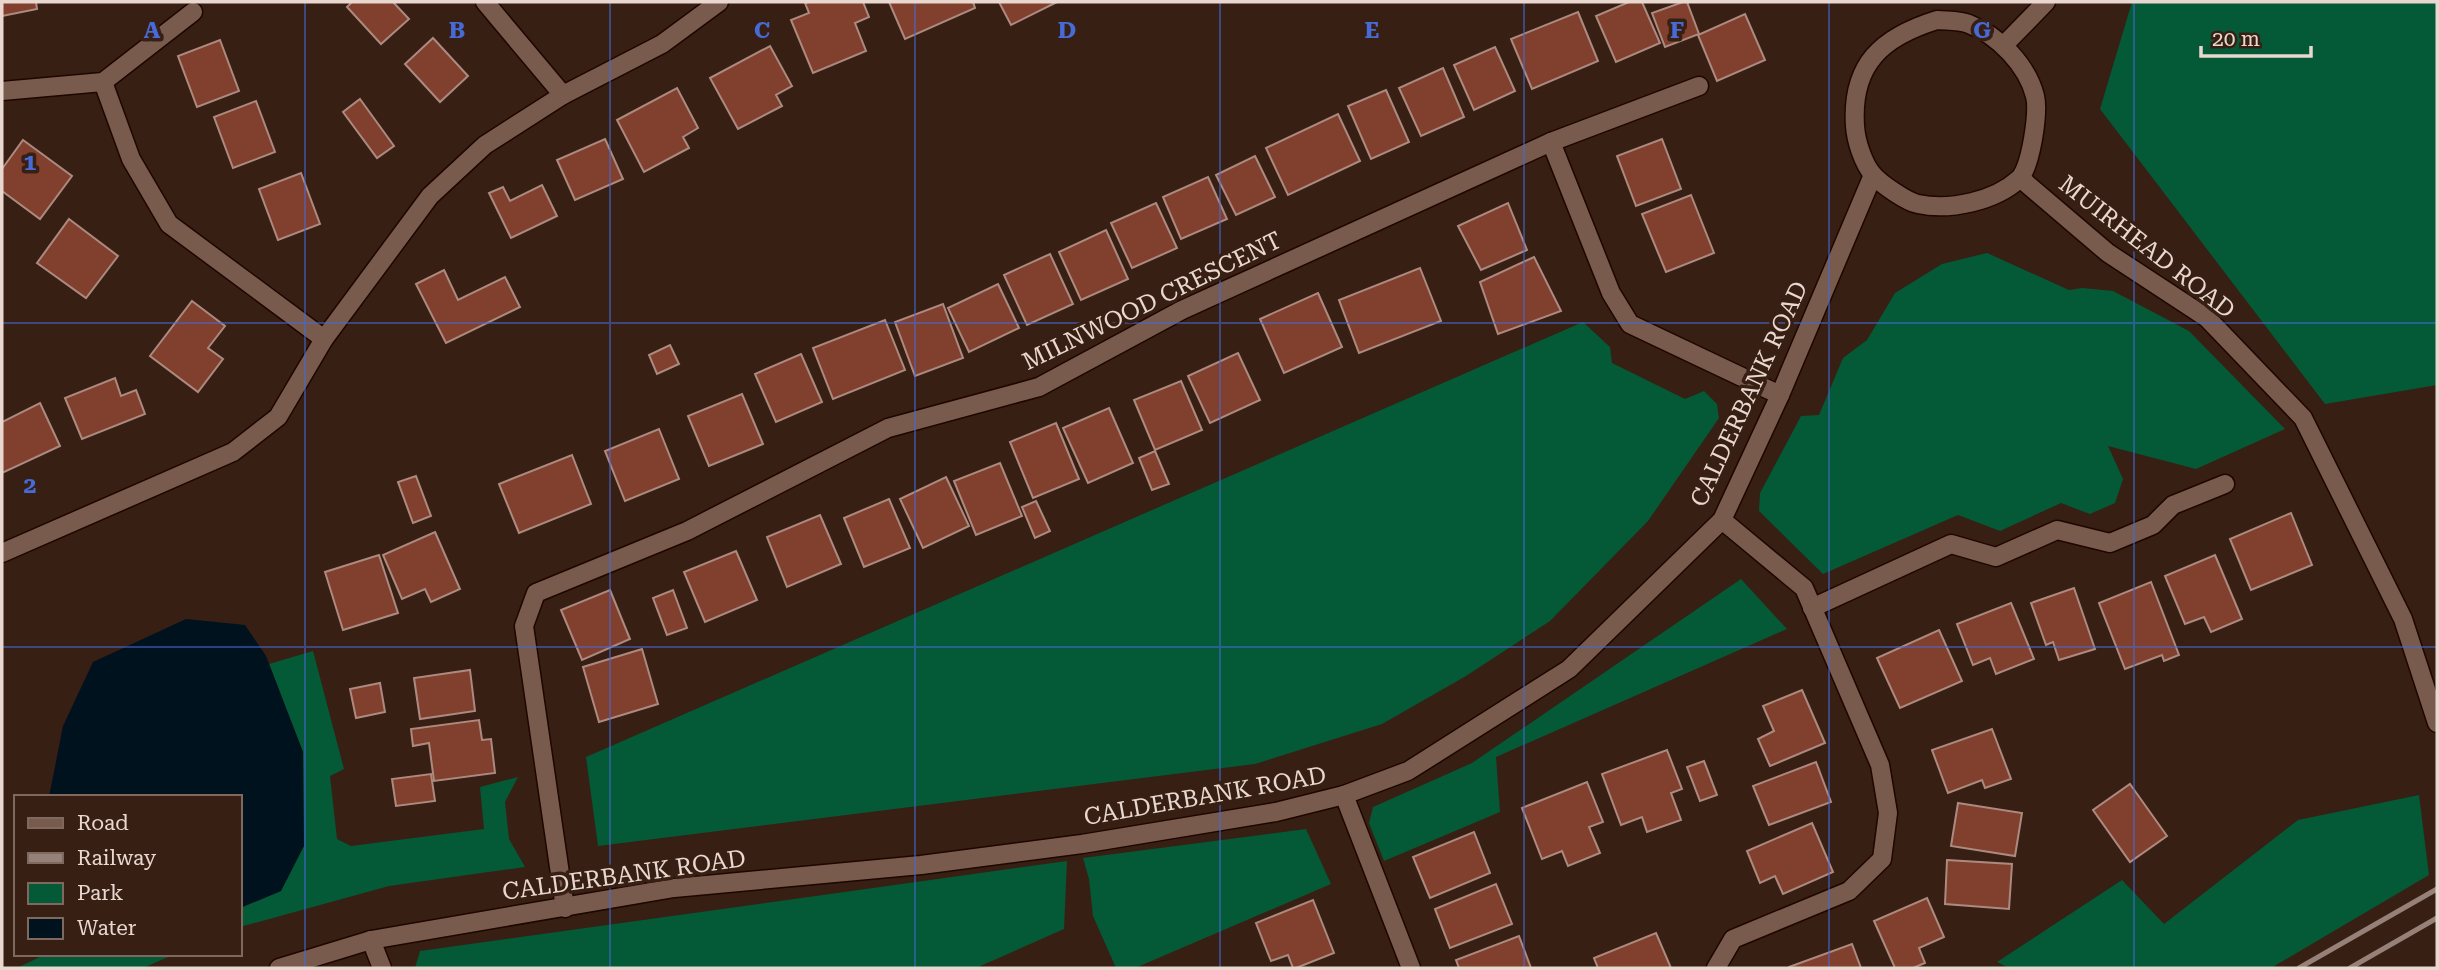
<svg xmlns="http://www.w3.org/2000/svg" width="2439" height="970" font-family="'Roboto Serif',serif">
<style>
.green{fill:#045936}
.water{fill:#00121e}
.building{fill:#813f2d;stroke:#ac8a80;stroke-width:2}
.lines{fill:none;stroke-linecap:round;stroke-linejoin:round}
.minor-casing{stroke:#1e0701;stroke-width:21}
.minor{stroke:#795b4e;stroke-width:18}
.rail{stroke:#968178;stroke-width:5}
.grid{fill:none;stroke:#466ad6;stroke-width:2;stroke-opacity:0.55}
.labels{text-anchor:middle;stroke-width:7;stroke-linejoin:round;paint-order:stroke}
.street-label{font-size:24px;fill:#e9d8d0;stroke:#381f13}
.grid-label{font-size:23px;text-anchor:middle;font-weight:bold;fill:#466ad6;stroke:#381f13;stroke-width:7;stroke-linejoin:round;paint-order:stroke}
</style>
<rect width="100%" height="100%" fill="#381f13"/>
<g class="green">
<polygon points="2132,2 2437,2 2437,385 2325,404 2100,109"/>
<polygon points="1987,253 2069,290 2082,288 2113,291 2189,331 2285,429 2196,469 2108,446 2123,479 2115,503 2090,514 2061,503 2000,531 1958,515 1823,574 1759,511 1760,493 1801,416 1819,415 1843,358 1867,340 1895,293 1942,264"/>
<polygon points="1583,322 1610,347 1612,363 1685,399 1704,391 1717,404 1719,418 1648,521 1550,621 1466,676 1382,724 1255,764 598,846 586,757"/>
<polygon points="1741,579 1787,629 1496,757 1500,812 1384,861 1369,823 1373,807 1472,763"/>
<polygon points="313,651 344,769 330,776 337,839 351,846 484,829 480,787 518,777 505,802 509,839 525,867 389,886 240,927 240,908 281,891 303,752 269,664"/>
<polygon points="2419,795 2429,875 2271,968 2009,968 1997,962 2122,880 2164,924 2298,820"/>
<polygon points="1306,829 1331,884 1135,968 1116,968 1093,916 1089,879 1083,858"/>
<polygon points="1067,861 1064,929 976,968 415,968 420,951"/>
<polygon points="46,954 102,957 175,954 143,968 17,968"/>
</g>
<polygon class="water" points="186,619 245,625 266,656 303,752 304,846 281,891 240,908 240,797 49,797 63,726 93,662"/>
<g class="building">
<polygon points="2,2 36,2 37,9 2,16"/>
<polygon points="352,2 393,2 409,19 381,44 347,7"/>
<polygon points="809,2 863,2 869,17 855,23 866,51 813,73 791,20 809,13 805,3"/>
<polygon points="889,2 973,2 975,8 905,39"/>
<polygon points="999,2 1057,2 1011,25"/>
<polygon points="1629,2 1642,2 1660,43 1616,62 1596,16"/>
<polygon points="1683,2 1687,2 1699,34 1665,47 1652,13"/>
<polygon points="1578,12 1598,61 1532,89 1511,39"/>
<polygon points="1745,14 1765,60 1717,81 1698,35"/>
<polygon points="433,38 468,76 440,102 405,64"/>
<polygon points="220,40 239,91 197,107 178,56"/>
<polygon points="770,46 792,86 776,95 782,106 738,129 710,78"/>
<polygon points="1495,47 1515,91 1474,110 1454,65"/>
<polygon points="1443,68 1464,117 1421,136 1399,88"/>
<polygon points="677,88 698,128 683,137 689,148 644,172 617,120"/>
<polygon points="1386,90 1409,142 1371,159 1348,106"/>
<polygon points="360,99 394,146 377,158 343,112"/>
<polygon points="256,101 275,152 233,168 214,117"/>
<polygon points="1338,114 1360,161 1288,195 1266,148"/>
<polygon points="605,139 623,179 575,200 557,160"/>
<polygon points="1662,139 1681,189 1636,206 1617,156"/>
<polygon points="23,140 72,176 40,219 2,191 2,169"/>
<polygon points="1255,156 1275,197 1236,215 1216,175"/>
<polygon points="301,173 320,224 278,240 259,189"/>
<polygon points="1208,177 1227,219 1181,239 1163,197"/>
<polygon points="542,185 557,216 511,238 489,193 503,187 510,201"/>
<polygon points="1691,195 1714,253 1666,272 1642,214"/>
<polygon points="1156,203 1177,248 1132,268 1111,223"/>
<polygon points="1508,203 1527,250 1481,270 1458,226"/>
<polygon points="69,219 118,256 86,298 37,263"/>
<polygon points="1106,230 1128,279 1081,300 1059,252"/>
<polygon points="1050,254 1073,304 1027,325 1004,275"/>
<polygon points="1534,257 1561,311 1498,334 1480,282"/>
<polygon points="1420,268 1441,321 1359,353 1339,300"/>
<polygon points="444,270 458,300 505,277 520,307 446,343 416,284"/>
<polygon points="998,284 1019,328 969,352 948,308"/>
<polygon points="1318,293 1342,347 1284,373 1260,319"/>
<polygon points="192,301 225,326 208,348 223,359 198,392 150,356"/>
<polygon points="943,304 963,358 915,376 895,322"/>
<polygon points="885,320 905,370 833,399 813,348"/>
<polygon points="670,345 679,364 657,374 649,355"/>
<polygon points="1238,353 1260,400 1210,423 1188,376"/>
<polygon points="801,354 822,402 776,422 755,374"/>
<polygon points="115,378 121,396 136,390 145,414 82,439 65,398"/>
<polygon points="1181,381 1202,430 1155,450 1134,400"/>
<polygon points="742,394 763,444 709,466 688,416"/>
<polygon points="40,403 60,446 2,473 2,422"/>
<polygon points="1109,408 1133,463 1088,483 1063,428"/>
<polygon points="1056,423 1079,479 1033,498 1010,442"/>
<polygon points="659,429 679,479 625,501 605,451"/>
<polygon points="1155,451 1169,484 1152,490 1139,458"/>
<polygon points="572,455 591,504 519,533 499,484"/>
<polygon points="1000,463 1022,516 976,535 954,481"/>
<polygon points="416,476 431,516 413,523 398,482"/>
<polygon points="946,477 969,526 923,548 900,499"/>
<polygon points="889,499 910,548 864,567 844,518"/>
<polygon points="1036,501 1050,531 1035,538 1022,507"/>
<polygon points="2291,513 2312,565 2251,590 2230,539"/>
<polygon points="820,515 841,564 787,587 767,537"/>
<polygon points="435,532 460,589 431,602 425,589 402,599 383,555"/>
<polygon points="736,551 757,600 705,622 684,572"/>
<polygon points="379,555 398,613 343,630 325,572"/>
<polygon points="2215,555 2242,619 2211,632 2204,617 2185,624 2165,576"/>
<polygon points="2151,582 2179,655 2164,661 2162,655 2125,669 2099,603"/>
<polygon points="2074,588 2095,649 2059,660 2053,642 2046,645 2031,603"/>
<polygon points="610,590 630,639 582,660 561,610"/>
<polygon points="673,590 687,628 667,635 653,598"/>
<polygon points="2011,603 2034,659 1996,674 1990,658 1973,665 1957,624"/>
<polygon points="1939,630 1962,681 1900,708 1877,658"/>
<polygon points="642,649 658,704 599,722 583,667"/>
<polygon points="470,670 475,711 420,719 414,678"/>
<polygon points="380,683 385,712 356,718 350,689"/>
<polygon points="1802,690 1825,743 1770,766 1758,739 1774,731 1763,706"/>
<polygon points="479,720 482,740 491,739 495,773 434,781 429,743 413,746 411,729"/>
<polygon points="1992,729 2011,779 1985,788 1982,780 1948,793 1932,750"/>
<polygon points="1667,750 1682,789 1671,793 1681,820 1647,832 1642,817 1621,825 1602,774"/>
<polygon points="1704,761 1717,795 1700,801 1687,767"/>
<polygon points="1816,762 1831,802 1769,825 1753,786"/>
<polygon points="431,774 435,801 396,806 392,779"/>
<polygon points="1587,782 1603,822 1589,827 1600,853 1568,866 1562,851 1542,859 1522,808"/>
<polygon points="2130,784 2167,836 2130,862 2093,810"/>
<polygon points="1958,803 2022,813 2015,856 1951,846"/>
<polygon points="1812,823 1833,872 1783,894 1775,876 1760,883 1747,851"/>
<polygon points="1474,832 1490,873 1430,898 1413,857"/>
<polygon points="1947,860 2012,864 2009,909 1945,904"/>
<polygon points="1496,884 1512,924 1450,948 1435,909"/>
<polygon points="1927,898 1944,937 1919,948 1925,963 1913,968 1895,968 1874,921"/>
<polygon points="1313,900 1334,953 1296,968 1293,968 1288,955 1271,961 1256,923"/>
<polygon points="1656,933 1671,968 1598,968 1594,958"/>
<polygon points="1519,936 1531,968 1459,968 1456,960"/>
<polygon points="1852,944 1861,968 1789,968 1789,967"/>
</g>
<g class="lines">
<defs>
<g id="minor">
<polyline points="485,2 563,95"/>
<path d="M1937 20C1947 21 1960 20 1969 24 1999 36 2027 65 2035 96 2038 108 2035 127 2033 139 2031 150 2027 171 2019 179 1995 201 1950 211 1918 204 1907 202 1881 184 1873 175 1863 163 1856 141 1855 126 1851 64 1882 37 1937 20Z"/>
<polyline points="2004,45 2046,2"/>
<polyline points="103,82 131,159 169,224 324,339"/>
<polyline points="2,91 103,82 193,12"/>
<polyline points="1551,142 1699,86"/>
<polyline points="2020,178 2108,253 2207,318 2303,418 2403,619 2437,723"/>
<polyline points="2,553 233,452 278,417 324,339 430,196 485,145 563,95 662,44 719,2"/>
<polyline points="1812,608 1951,544 1996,557 2057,530 2110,543 2153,525 2173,505 2225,484"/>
<polyline points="1344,795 1411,968"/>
<polyline points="565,908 524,626 536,593 687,531 888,428 1039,387 1182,310 1551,142 1611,293 1630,324 1780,395"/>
<polyline points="371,940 382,968"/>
<polyline points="279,968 371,940 674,888 921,865 1082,844 1276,812 1344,795 1408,771 1569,669 1722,520 1780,395 1873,175"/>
<polyline points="1716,968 1733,939 1849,891 1882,859 1888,813 1880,765 1804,588 1722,520"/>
</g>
</defs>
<use href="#minor" class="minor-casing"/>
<use href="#minor" class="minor"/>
<g class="rail">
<polyline points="2299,968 2437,889"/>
<polyline points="2350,968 2437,918"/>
</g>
</g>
<path class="grid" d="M305 2V968M610 2V968M915 2V968M1220 2V968M1524 2V968M1829 2V968M2134 2V968M2 323H2437M2 647H2437"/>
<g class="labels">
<g class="street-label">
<text transform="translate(2147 247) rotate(38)" y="8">MUIRHEAD ROAD</text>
<text transform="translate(1152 301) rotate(-26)" y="8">MILNWOOD CRESCENT</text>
<text transform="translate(1749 394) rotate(-65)" y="8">CALDERBANK ROAD</text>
<text transform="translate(1205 796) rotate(-10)" y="8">CALDERBANK ROAD</text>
<text transform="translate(624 875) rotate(-8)" y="8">CALDERBANK ROAD</text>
</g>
</g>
<g class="grid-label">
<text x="152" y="38">A</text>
<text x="457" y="38">B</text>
<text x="762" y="38">C</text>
<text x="1067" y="38">D</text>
<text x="1372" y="38">E</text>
<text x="1677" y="38">F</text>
<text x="1982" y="38">G</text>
<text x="30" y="170">1</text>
<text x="30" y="493">2</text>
</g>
<rect width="2439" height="970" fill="none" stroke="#e9d8d0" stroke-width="7"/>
<rect x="14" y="795" width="228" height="161" fill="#381f13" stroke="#7f695f" stroke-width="2"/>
<rect x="28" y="818" width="35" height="10" fill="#795b4e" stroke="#7f695f" stroke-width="2"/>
<text x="77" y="830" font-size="21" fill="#e9d8d0">Road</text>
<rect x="28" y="853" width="35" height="10" fill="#968178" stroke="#7f695f" stroke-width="2"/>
<text x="77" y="865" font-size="21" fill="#e9d8d0">Railway</text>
<rect x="28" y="883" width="35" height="21" fill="#045936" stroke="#7f695f" stroke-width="2"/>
<text x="77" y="900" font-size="21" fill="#e9d8d0">Park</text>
<rect x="28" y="918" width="35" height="21" fill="#00121e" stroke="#7f695f" stroke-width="2"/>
<text x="77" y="935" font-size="21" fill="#e9d8d0">Water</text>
<path d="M2201 46v10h110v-10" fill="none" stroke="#e9d8d0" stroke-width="3.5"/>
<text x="2212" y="46" font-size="21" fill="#e9d8d0" stroke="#381f13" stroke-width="5" paint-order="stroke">20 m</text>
</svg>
